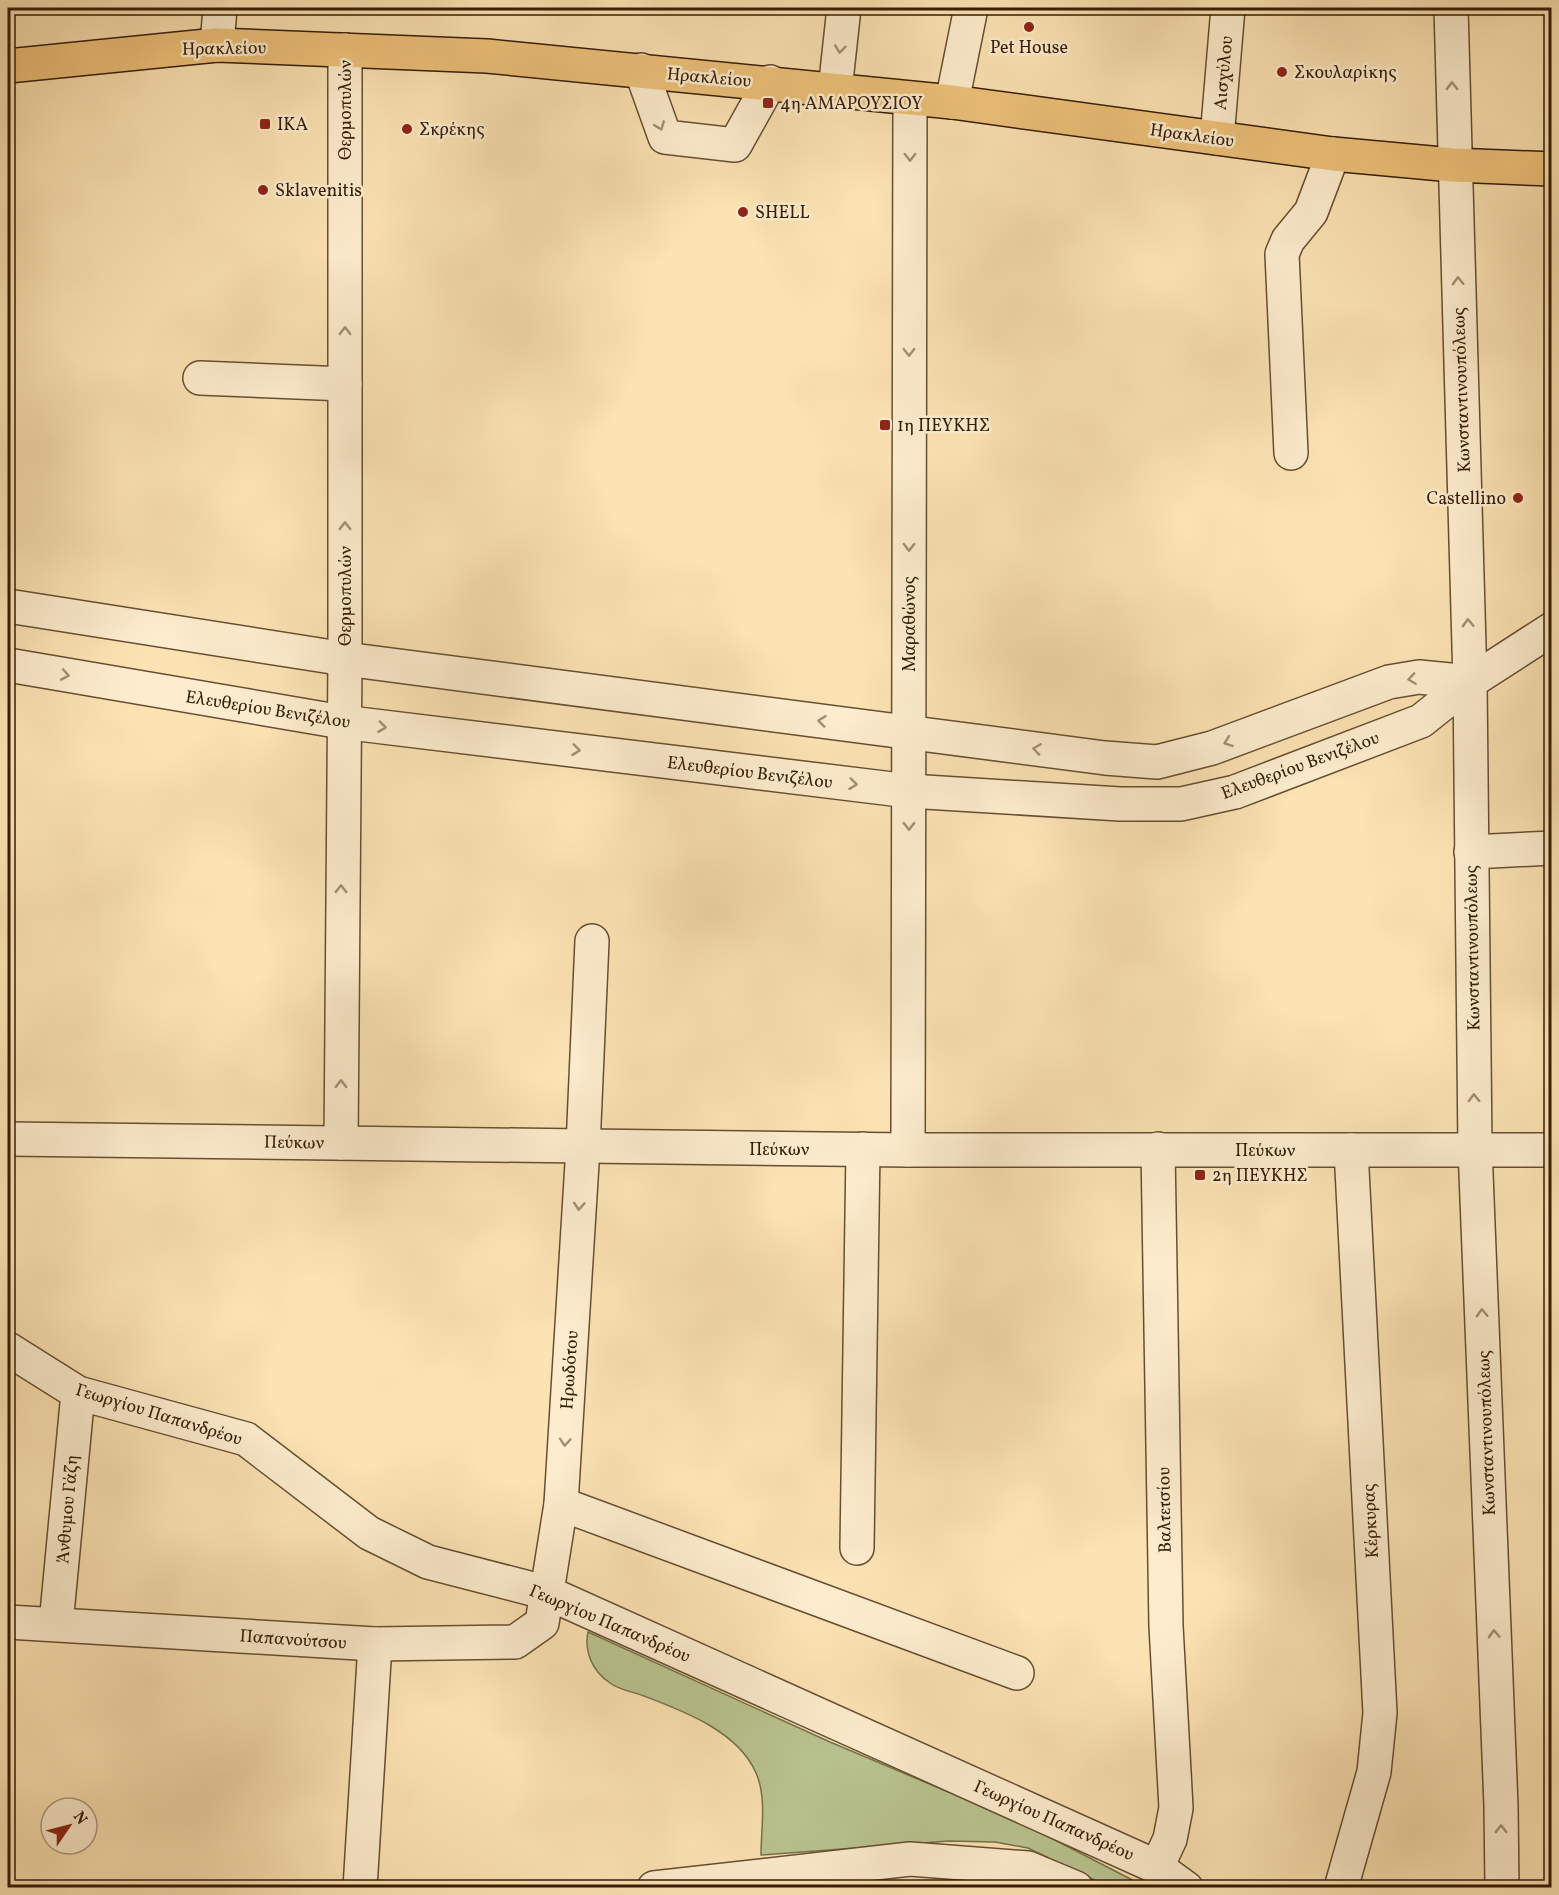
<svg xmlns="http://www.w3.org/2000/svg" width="1559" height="1895" font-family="Vollkorn,serif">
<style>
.green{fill:#b9c591;stroke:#77714c;stroke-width:1.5}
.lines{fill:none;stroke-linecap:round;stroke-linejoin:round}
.minor-casing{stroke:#674e32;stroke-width:36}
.major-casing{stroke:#351d07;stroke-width:36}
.minor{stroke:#fdedce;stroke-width:33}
.major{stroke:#eec27a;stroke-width:33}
.oneway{stroke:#a38f74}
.poi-dot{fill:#8f2418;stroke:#fdedce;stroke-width:2}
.labels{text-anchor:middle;stroke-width:5;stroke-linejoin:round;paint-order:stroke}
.poi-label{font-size:18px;fill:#351d07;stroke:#fdedce;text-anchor:start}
.street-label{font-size:18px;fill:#351d07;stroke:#fdedce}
</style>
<rect width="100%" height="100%" fill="#fce3b3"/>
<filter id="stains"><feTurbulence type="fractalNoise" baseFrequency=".00333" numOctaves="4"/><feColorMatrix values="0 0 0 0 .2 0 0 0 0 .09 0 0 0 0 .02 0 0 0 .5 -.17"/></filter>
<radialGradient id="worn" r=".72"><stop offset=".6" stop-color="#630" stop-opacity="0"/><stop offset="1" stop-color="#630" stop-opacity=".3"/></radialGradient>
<path class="green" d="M588 1632 830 1742 1022 1823 1146 1887H1109L1028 1848 995 1842 949 1841 761 1855C761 1828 767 1798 756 1773 738 1731 683 1711 644 1696 634 1692 619 1690 610 1683 592 1671 584 1651 588 1632Z"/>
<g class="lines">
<defs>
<g id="minor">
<polyline points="1451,8 1470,682 1475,1148 1501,1806 1502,1888"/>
<polyline points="217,45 220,8"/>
<polyline points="641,70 665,137 735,145 770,82"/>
<polyline points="835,90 844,8"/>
<polyline points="952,102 971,8"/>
<polyline points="1217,138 1228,8"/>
<polyline points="200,378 345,384"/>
<polyline points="1291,453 1282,254 1288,240 1311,212 1333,154"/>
<polyline points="8,606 345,659 1105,758 1157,762 1212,748 1389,682 1419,677 1470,682"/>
<polyline points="8,665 342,722 909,791 1120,804 1181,804 1235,792 1421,721 1470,682 1552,629"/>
<polyline points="1471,852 1552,848"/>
<polyline points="8,1139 908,1150 1552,1150"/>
<polyline points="341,1143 345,659 345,50"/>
<polyline points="908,1150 910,99"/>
<polyline points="8,1349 78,1393 246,1439 369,1533 428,1562 548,1593 1157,1867 1186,1888"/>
<polyline points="561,1504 1017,1673"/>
<polyline points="857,1548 863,1149"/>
<polyline points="8,1622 375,1644 515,1642 542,1623 561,1504 583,1147 592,941"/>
<polyline points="56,1624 78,1393"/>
<polyline points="1157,1867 1170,1839 1176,1808 1166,1626 1158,1149"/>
<polyline points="360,1888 375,1644"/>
<polyline points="654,1888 910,1859 1028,1868 1076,1888"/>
<polyline points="1341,1888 1374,1772 1380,1713 1351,1150"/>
</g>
<polyline id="major" points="8,66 217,45 487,56 952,102 1333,154 1453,165 1552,169"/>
</defs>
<use href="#minor" class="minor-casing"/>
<use href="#major" class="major-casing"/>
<use href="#minor" class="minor"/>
<use href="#major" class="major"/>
</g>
<defs><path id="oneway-chevron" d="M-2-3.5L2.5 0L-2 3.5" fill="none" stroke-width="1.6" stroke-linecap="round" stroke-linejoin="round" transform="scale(1.5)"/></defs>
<g class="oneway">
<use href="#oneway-chevron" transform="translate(840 49) rotate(97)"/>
<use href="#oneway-chevron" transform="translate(1452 86) rotate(-91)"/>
<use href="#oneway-chevron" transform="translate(660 126) rotate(69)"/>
<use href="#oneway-chevron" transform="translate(910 157) rotate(90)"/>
<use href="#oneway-chevron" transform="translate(1458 281) rotate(-92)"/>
<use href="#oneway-chevron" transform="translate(345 331) rotate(-90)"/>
<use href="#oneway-chevron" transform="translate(909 352) rotate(90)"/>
<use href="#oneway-chevron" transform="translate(345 526) rotate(-90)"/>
<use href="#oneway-chevron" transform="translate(909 547) rotate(90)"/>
<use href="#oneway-chevron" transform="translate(1468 623) rotate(-92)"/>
<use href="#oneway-chevron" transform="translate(65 675) rotate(10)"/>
<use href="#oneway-chevron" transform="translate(1412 679) rotate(172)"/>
<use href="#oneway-chevron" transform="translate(822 721) rotate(-173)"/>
<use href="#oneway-chevron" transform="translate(382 727) rotate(7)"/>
<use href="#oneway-chevron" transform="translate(1228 742) rotate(160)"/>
<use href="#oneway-chevron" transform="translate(1037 749) rotate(-172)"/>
<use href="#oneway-chevron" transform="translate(576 750) rotate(7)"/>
<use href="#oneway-chevron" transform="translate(853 784) rotate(7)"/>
<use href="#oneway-chevron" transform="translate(909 826) rotate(90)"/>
<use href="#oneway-chevron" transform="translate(341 889) rotate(-90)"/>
<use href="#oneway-chevron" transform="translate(341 1084) rotate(-90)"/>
<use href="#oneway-chevron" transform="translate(1474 1098) rotate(-91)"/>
<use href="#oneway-chevron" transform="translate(579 1206) rotate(94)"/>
<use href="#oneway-chevron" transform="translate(1482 1313) rotate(-92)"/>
<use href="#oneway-chevron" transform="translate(565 1442) rotate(94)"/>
<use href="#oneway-chevron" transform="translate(1494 1634) rotate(-92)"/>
<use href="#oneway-chevron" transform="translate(1501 1829) rotate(-90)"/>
</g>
<g class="poi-dot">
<circle cx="1029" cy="27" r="6"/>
<circle cx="1282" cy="72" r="6"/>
<rect x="762" y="97" width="12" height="12" rx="3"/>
<rect x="259" y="118" width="12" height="12" rx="3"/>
<circle cx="407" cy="129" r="6"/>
<circle cx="263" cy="190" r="6"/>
<circle cx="743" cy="212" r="6"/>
<rect x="879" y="419" width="12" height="12" rx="3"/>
<circle cx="1518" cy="498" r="6"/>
<rect x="1194" y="1169" width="12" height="12" rx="3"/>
</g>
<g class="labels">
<g class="poi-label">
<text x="1029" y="53" text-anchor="middle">Pet House</text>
<text x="1294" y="78">Σκουλαρίκης</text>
<text x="780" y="109">4η ΑΜΑΡΟΥΣΙΟΥ</text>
<text x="277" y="130">ΙΚΑ</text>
<text x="419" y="135">Σκρέκης</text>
<text x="275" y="196">Sklavenitis</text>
<text x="755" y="218">SHELL</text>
<text x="897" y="431">1η ΠΕΥΚΗΣ</text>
<text x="1506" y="504" text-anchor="end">Castellino</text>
<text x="1212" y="1181">2η ΠΕΥΚΗΣ</text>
</g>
<g class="street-label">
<text transform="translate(224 48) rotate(-1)" y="6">Ηρακλείου</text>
<text transform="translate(1223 73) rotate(-85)" y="6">Αισχύλου</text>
<text transform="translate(709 77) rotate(5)" y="6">Ηρακλείου</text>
<text transform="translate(345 110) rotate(-90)" y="6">Θερμοπυλών</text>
<text transform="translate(1192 135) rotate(8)" y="6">Ηρακλείου</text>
<text transform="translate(1461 390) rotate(-92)" y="6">Κωνσταντινουπόλεως</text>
<text transform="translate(345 596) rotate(-90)" y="6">Θερμοπυλών</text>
<text transform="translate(909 624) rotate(-90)" y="6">Μαραθώνος</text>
<text transform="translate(268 709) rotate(9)" y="6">Ελευθερίου Βενιζέλου</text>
<text transform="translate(1300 765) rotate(-20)" y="6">Ελευθερίου Βενιζέλου</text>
<text transform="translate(750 772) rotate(7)" y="6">Ελευθερίου Βενιζέλου</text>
<text transform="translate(1472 948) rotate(-91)" y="6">Κωνσταντινουπόλεως</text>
<text transform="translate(294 1142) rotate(1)" y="6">Πεύκων</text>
<text x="779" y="1155">Πεύκων</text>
<text x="1265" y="1156">Πεύκων</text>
<text transform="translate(569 1370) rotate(-86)" y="6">Ηρωδότου</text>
<text transform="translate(159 1414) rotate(17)" y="6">Γεωργίου Παπανδρέου</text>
<text transform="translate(1486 1433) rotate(-92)" y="6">Κωνσταντινουπόλεως</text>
<text transform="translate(67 1509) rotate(-85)" y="6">Άνθυμου Γάζη</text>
<text transform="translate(1164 1510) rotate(-91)" y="6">Βαλτετσίου</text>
<text transform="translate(1370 1521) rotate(-93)" y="6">Κέρκυρας</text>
<text transform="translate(610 1623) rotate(23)" y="6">Γεωργίου Παπανδρέου</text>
<text transform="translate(293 1639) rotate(4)" y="6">Παπανούτσου</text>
<text transform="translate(1054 1820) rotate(24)" y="6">Γεωργίου Παπανδρέου</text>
</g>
</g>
<rect width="1559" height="1895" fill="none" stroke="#fce3b3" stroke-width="30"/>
<rect x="9" y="9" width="1541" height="1877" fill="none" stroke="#351d07" stroke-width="3"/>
<rect x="15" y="15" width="1529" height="1865" fill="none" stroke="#351d07" stroke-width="1.5"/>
<g transform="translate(69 1826) rotate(55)"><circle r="28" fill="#fdedce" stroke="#ad9a7e" stroke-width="1.5"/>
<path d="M0-4.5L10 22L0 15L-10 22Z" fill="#8f2418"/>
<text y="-9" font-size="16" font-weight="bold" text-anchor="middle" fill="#351d07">N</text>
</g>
<rect width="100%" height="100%" filter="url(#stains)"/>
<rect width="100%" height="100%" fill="url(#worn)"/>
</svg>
